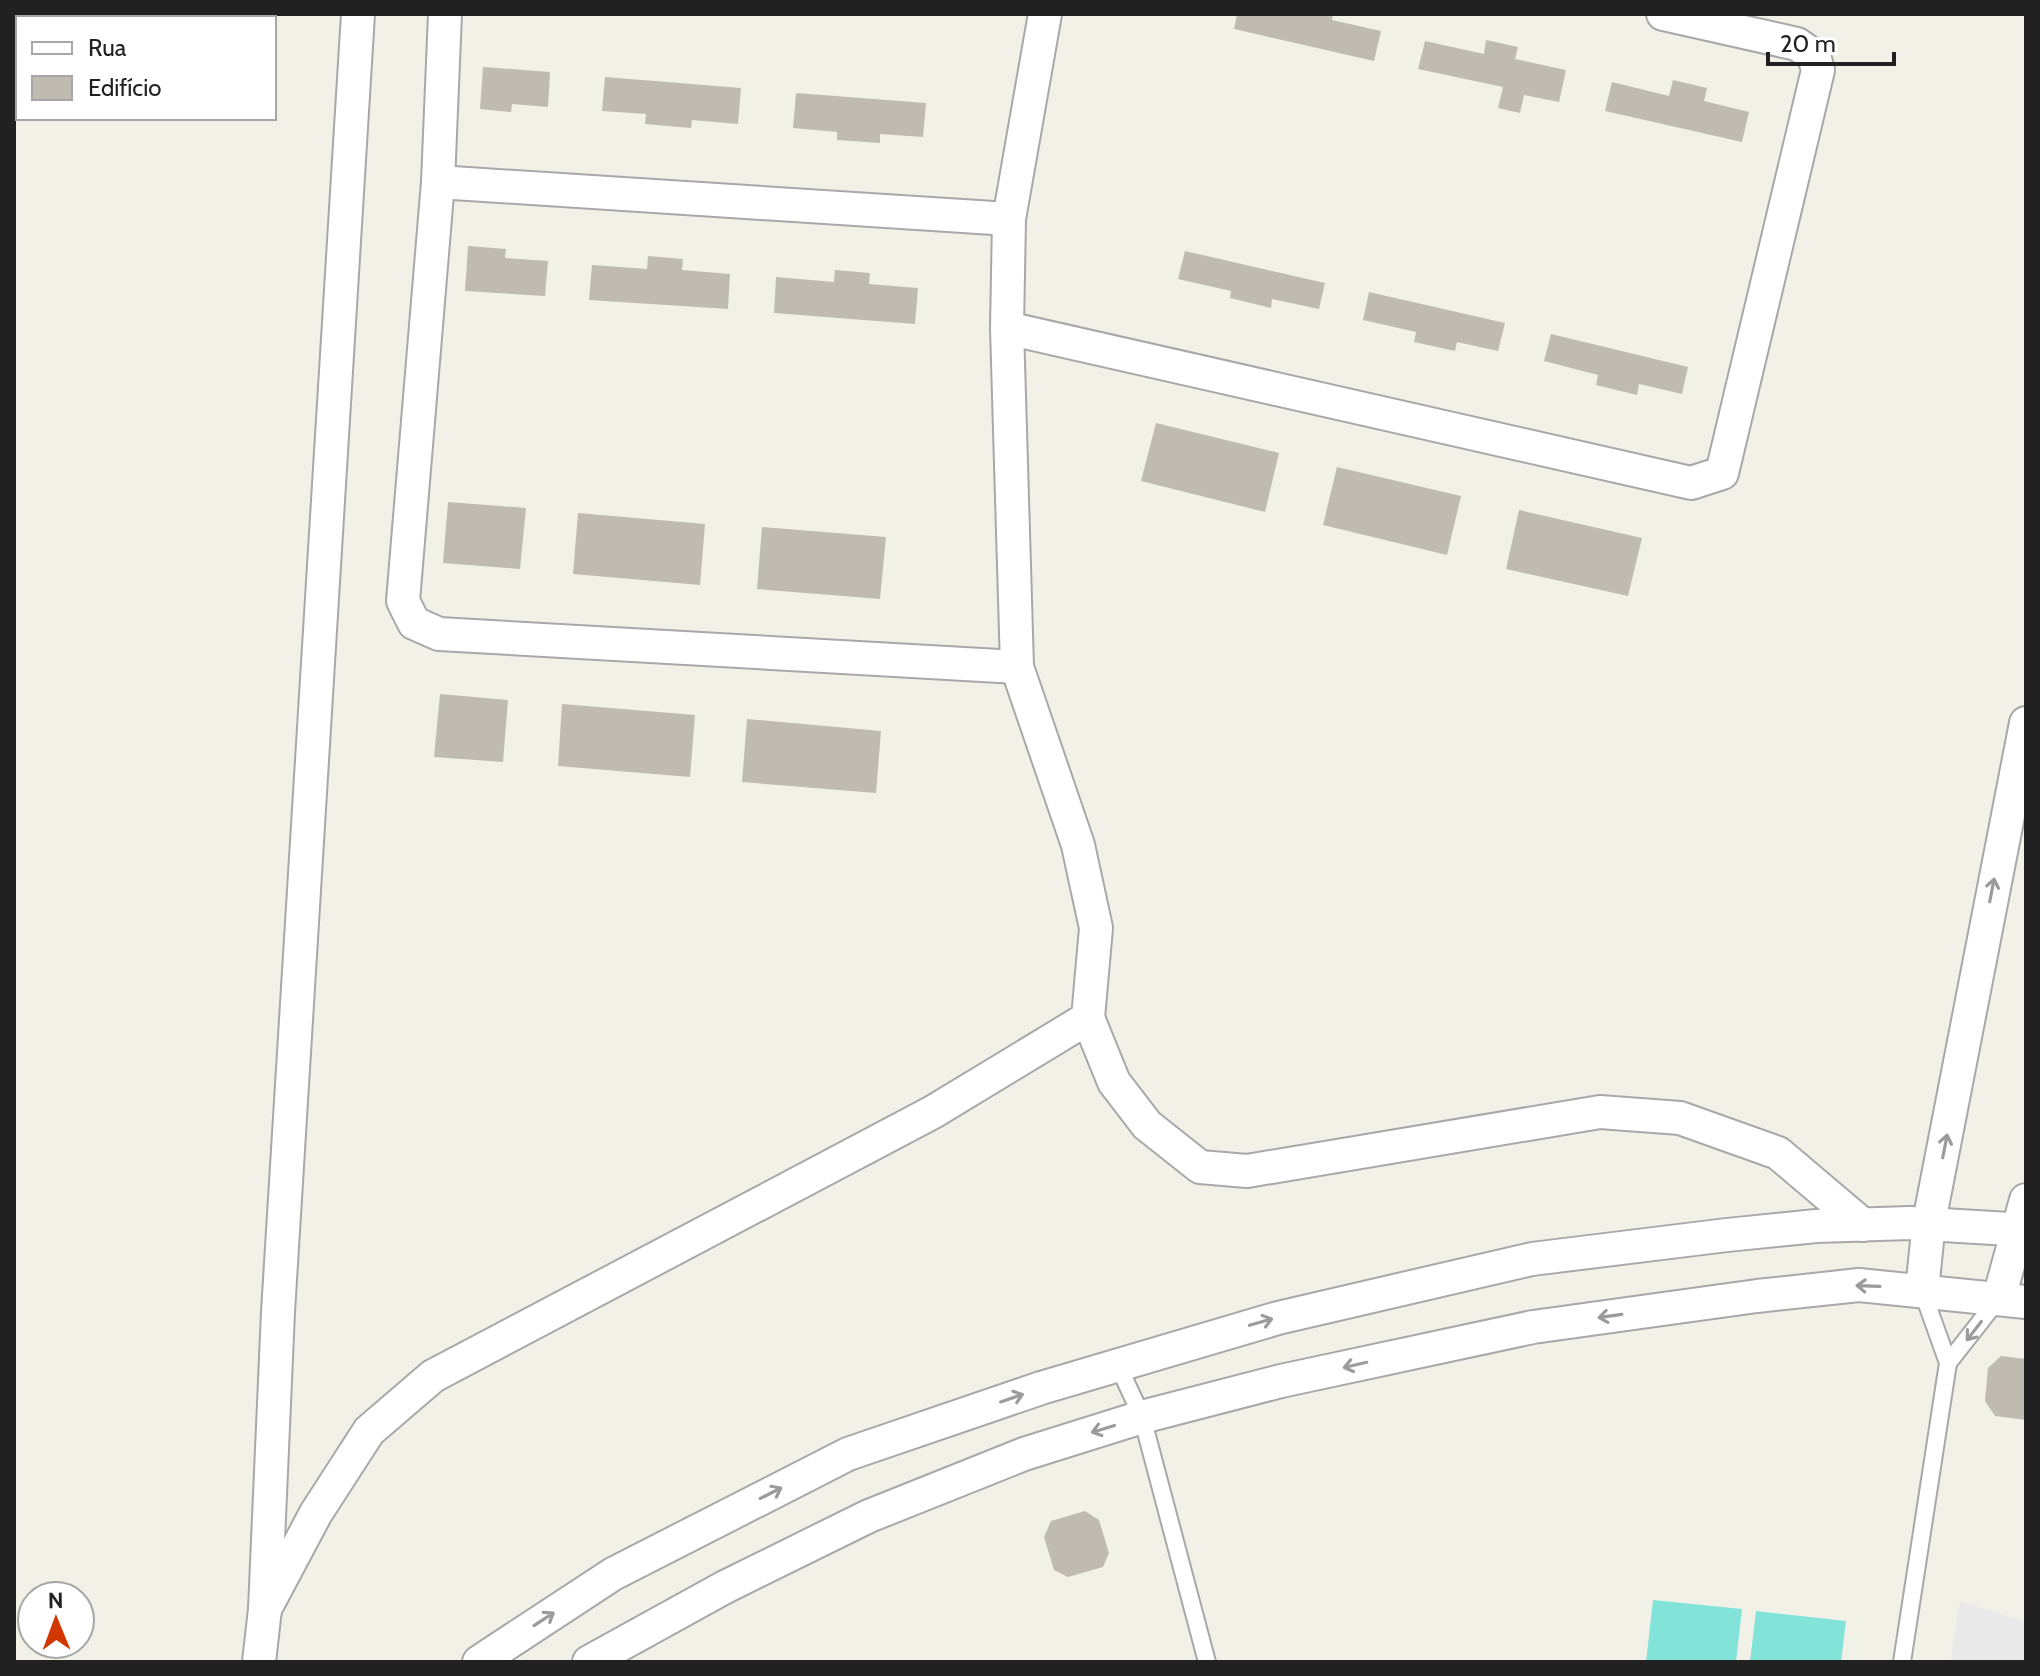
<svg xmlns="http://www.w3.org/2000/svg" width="2040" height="1676" font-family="Cabin,sans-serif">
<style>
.pitch{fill:#82e4d8}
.parking{fill:#e9e9e9}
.building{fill:#bfbbb0}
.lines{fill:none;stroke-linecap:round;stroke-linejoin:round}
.service-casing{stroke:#a8a8a8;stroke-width:20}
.minor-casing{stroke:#a8a8a8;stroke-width:36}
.service{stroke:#fff;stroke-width:16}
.minor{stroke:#fff;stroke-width:32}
.oneway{stroke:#9b9b9b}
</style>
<rect width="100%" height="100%" fill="#f2f1e8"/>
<g class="pitch">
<polygon points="1653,1600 1742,1609 1736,1662 1646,1662"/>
<polygon points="1756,1611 1846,1621 1841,1662 1750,1662"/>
</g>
<polygon class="parking" points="1960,1601 2026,1622 2026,1662 1950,1662"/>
<g class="building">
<polygon points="1237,14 1333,14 1332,20 1381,31 1374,61 1234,29"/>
<polygon points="1486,40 1518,47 1515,59 1566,70 1559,102 1524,95 1520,113 1498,108 1503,87 1418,69 1425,41 1484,54"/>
<polygon points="483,67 550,72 548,107 512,104 511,112 480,109"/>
<polygon points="605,77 741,88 738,124 692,120 691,128 645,124 646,114 602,111"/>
<polygon points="1673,80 1707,88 1704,101 1749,112 1742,142 1605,111 1612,82 1669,96"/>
<polygon points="796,93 926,103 923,137 880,134 880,143 837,140 837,132 793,128"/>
<polygon points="468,246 506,249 505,258 548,261 545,296 465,291"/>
<polygon points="1185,251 1325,283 1319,309 1272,299 1271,308 1230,298 1231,291 1178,279"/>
<polygon points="648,256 683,259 682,270 730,274 728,309 589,300 592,265 647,269"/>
<polygon points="835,270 870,273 869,284 918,288 915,324 774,313 776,277 834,282"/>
<polygon points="1369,292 1505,323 1498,351 1457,342 1455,351 1414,342 1416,332 1363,320"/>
<polygon points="1551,334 1688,367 1682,394 1639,384 1637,395 1596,385 1598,375 1544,361"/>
<polygon points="1156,423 1279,453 1265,512 1141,481"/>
<polygon points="1337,467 1461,496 1447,555 1323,525"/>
<polygon points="448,502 526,508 520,569 443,563"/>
<polygon points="1519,510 1642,538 1628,596 1506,569"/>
<polygon points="578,513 705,524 700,585 573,574"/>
<polygon points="762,527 886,537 880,599 757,589"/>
<polygon points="440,694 508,700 503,762 434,757"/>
<polygon points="562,704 695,715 690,777 558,766"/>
<polygon points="747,719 881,731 876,793 742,782"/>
<polygon points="2001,1356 2026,1359 2026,1420 1995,1416 1985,1401 1988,1368"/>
<polygon points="1085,1511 1099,1520 1109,1553 1103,1567 1068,1577 1054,1570 1044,1537 1051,1521"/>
</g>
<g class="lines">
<defs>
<g id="service">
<polyline points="1117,1363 1142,1417 1207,1662"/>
<polyline points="1948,1363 1999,1298"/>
<polyline points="1902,1662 1948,1363 1922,1290"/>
</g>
<g id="minor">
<polyline points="445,14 438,182 403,601 414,623 439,634 1017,667"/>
<polyline points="438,182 1009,219"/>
<polyline points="1007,328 1691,483 1722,473 1818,70 1814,56 1797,44 1663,14"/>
<polyline points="1088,1018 1114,1082 1147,1125 1200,1167 1247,1171 1600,1112 1680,1118 1778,1153 1863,1225"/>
<polyline points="1922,1290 1929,1222 2026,723"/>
<polyline points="1999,1298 2026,1200"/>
<polyline points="265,1609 316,1513 369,1431 433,1376 933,1112 1088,1018 1096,928 1078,845 1017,667 1007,328 1009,219 1045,14"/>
<polyline points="259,1662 265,1609 278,1312 358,14"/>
<polyline points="479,1662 613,1574 848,1454 1041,1388 1278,1318 1532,1259 1727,1235 1816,1226 1910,1223 2026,1230"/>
<polyline points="589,1662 725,1587 869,1516 1024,1454 1142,1417 1281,1381 1533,1327 1757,1296 1859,1285 2026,1302"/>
</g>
</defs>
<use href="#service" class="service-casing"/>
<use href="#minor" class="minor-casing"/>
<use href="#service" class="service"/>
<use href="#minor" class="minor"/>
</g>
<defs><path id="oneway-shaft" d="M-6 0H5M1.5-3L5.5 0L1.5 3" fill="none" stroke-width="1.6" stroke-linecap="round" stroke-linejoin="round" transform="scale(2)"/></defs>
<g class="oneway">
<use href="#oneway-shaft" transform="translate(1992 890) rotate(-79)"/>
<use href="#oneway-shaft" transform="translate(1945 1146) rotate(-79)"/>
<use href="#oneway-shaft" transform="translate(1868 1286) rotate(-178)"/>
<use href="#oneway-shaft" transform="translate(1610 1316) rotate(172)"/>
<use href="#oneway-shaft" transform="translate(1261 1322) rotate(-16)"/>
<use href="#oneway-shaft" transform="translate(1974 1331) rotate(128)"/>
<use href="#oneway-shaft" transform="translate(1355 1365) rotate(167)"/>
<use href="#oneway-shaft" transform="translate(1012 1398) rotate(-19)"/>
<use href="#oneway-shaft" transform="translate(1103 1429) rotate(163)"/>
<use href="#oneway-shaft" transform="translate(771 1493) rotate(-27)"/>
<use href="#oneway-shaft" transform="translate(544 1619) rotate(-33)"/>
</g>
<rect width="2040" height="1676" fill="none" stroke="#212121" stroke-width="32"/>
<rect x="16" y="16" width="260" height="104" fill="#ffffff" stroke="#a6a6a6" stroke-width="2"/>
<rect x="32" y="42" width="40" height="12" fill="#ffffff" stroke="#a6a6a6" stroke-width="2"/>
<text x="88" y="56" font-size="24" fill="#212121">Rua</text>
<rect x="32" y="76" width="40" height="24" fill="#bfbbb0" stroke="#a6a6a6" stroke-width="2"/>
<text x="88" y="96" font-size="24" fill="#212121">Edifício</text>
<g transform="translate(56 1620) rotate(359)"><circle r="38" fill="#ffffff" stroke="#a6a6a6" stroke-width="2"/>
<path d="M0-6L14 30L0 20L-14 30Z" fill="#d33700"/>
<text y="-12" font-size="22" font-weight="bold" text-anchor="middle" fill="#212121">N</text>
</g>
<path d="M1768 52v12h126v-12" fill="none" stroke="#212121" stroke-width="4"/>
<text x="1780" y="52" font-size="24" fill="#212121" stroke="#ffffff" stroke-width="6" paint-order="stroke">20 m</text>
</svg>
